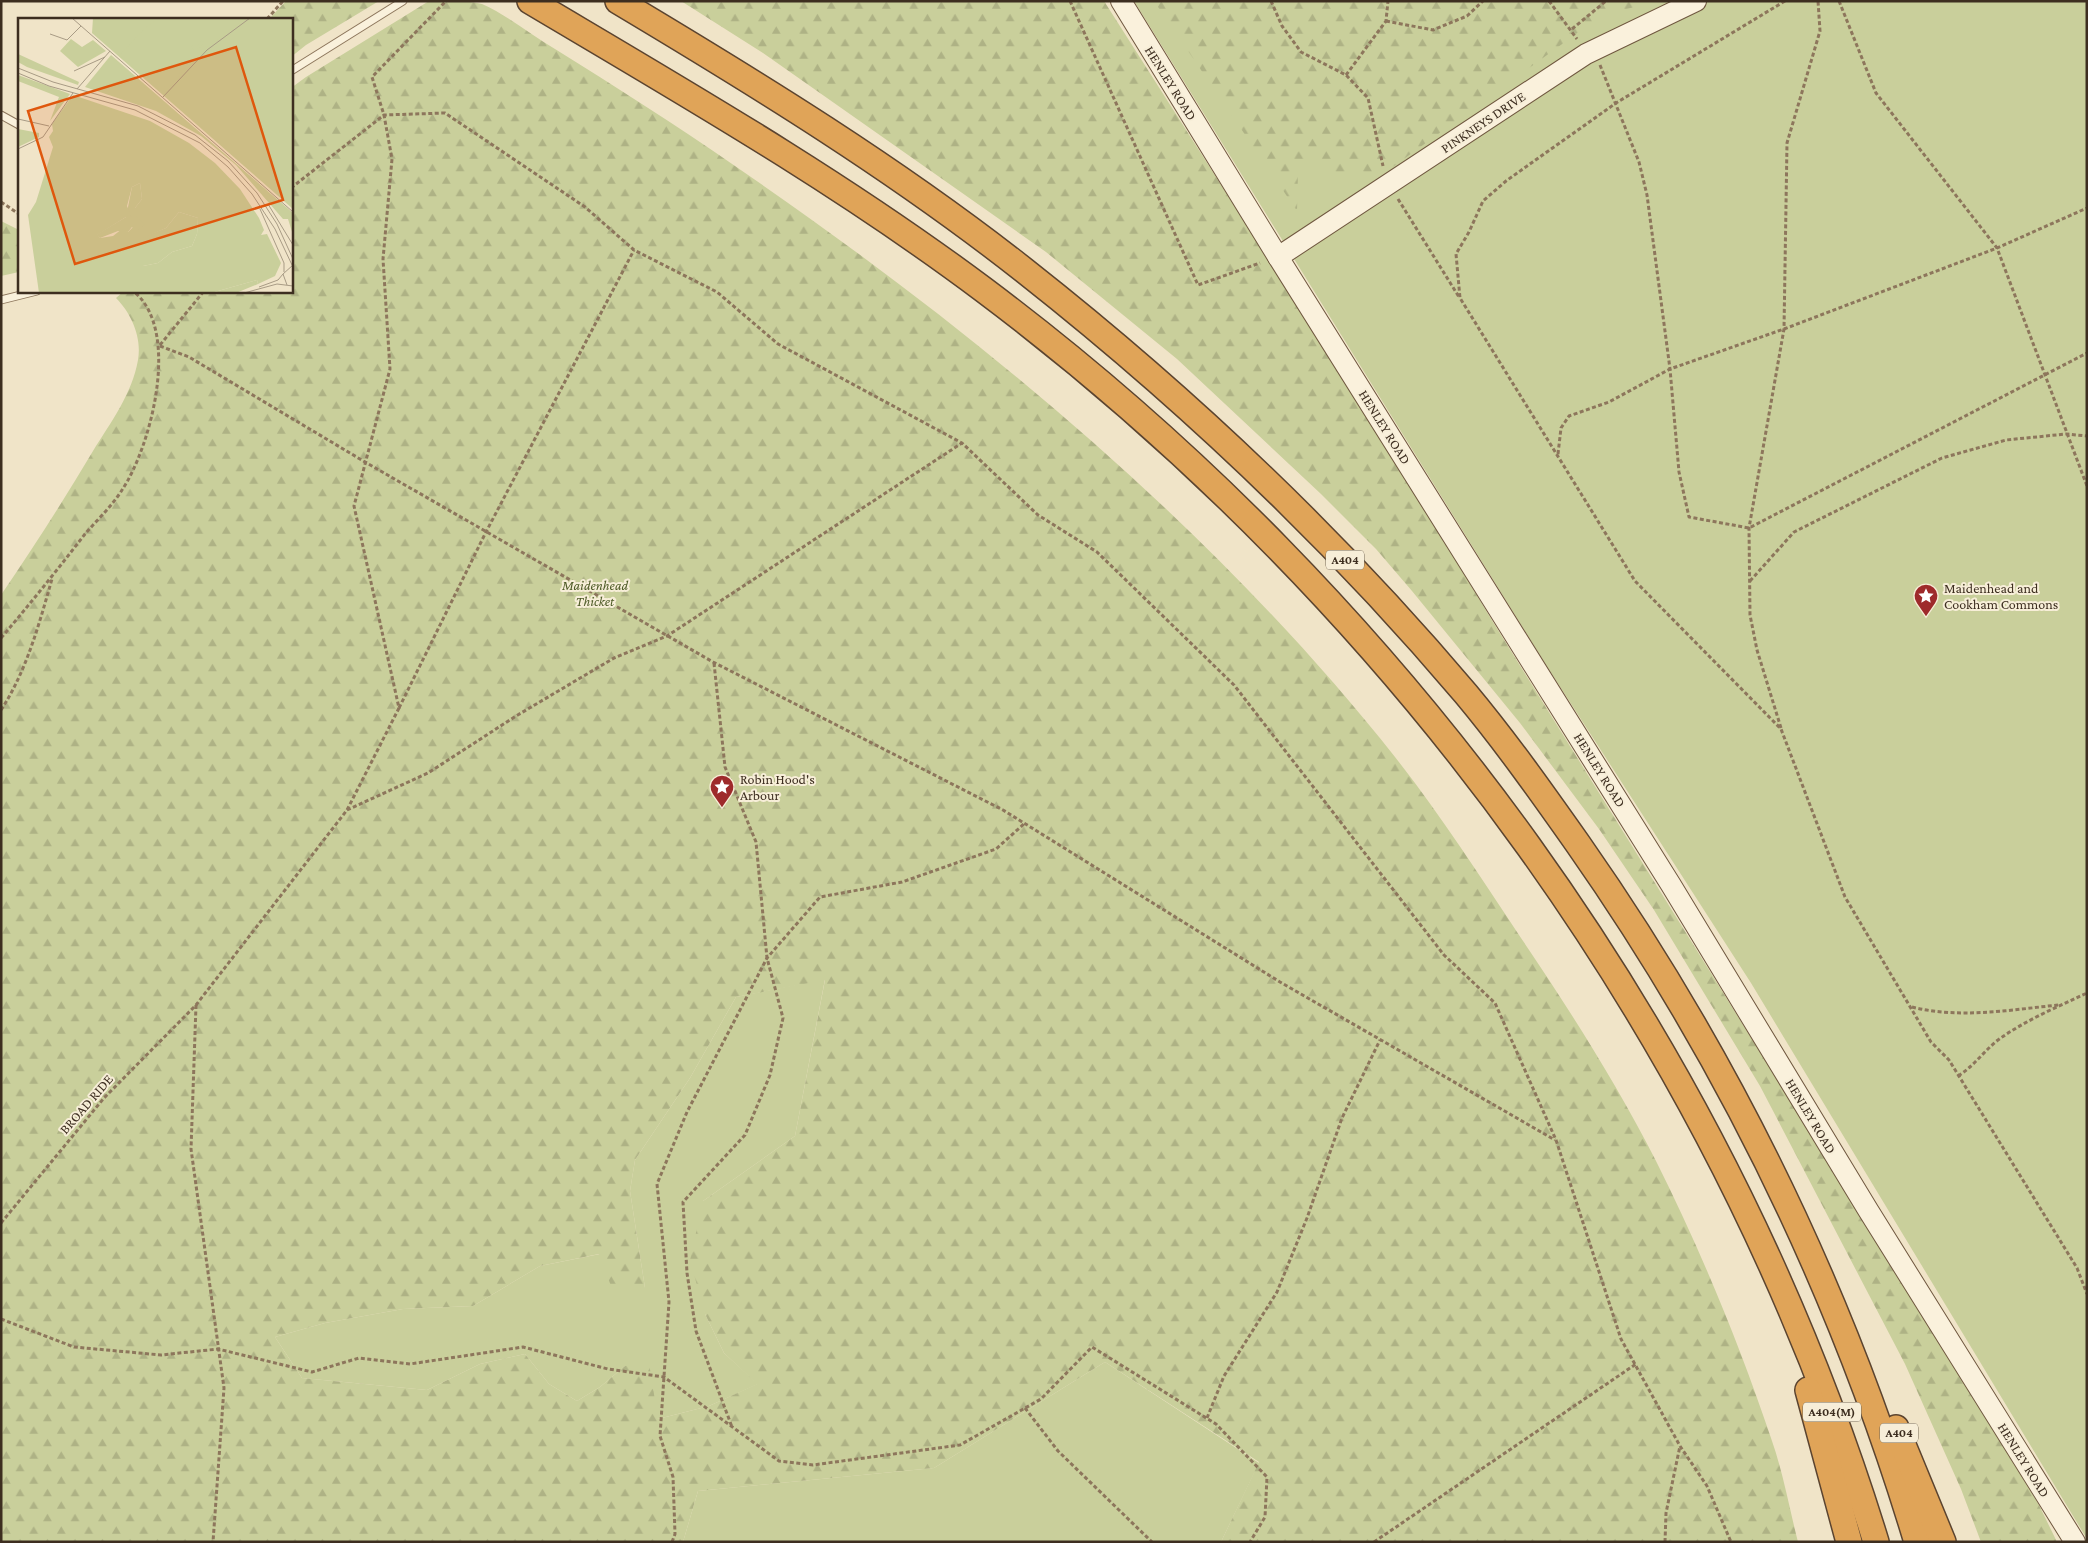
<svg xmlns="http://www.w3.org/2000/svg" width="2088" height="1543" font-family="'Crimson Pro',serif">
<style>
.green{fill:#c9cf9b}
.forest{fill:url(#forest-firs);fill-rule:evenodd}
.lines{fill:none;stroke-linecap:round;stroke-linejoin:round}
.lane-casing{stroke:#8d765c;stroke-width:9}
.secondary-casing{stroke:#6f573f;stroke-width:22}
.highway-casing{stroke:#5b4430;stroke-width:28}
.path{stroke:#8d765c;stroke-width:3;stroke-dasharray:4 2.5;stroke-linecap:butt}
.lane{stroke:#faf1dc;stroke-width:7}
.secondary{stroke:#faf1dc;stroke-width:20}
.highway{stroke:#e0a458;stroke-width:25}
.labels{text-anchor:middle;stroke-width:4;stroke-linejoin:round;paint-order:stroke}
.shield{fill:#f7eed8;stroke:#756857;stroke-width:1}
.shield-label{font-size:12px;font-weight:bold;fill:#3d2e20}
.street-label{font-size:14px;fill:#3d2e20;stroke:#f7eed8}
.park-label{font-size:14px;font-style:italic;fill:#4d5a26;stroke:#f7eed8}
.poi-label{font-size:14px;fill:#3d2e20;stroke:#f7eed8;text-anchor:start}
.inset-road{fill:none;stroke:#a89b85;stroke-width:1}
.view{fill:#df570d;fill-opacity:0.15;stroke:#df570d;stroke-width:2.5}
.inset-edge{fill:none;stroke:#3d2e20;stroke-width:2.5}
</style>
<defs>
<pattern id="forest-firs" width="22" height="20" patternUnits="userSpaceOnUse" patternTransform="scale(1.25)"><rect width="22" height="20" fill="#c9cf9b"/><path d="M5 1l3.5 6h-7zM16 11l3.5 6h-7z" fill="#aeb285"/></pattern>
</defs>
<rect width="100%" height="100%" fill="#f0e4c8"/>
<g class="green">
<polygon points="1134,1 2087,1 2087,1539 1751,983 1546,665"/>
<polygon points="825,979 795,1136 703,1201 705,1314 724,1353 758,1384 709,1406 658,1419 625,1366 600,1387 577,1401 549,1384 525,1354 480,1364 427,1390 302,1378 275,1337 325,1323 403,1309 473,1306 540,1266 600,1254 645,1288 630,1191 635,1160 690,1078 736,997"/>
<polygon points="1105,1362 1259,1463 1221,1542 683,1542 698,1491 934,1468"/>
</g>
<g class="forest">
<polygon points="286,1 379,1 306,45 291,57 291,19 269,19"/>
<path d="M429 1C446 1 468 0 482 4 507 15 531 35 555 49 616 87 676 125 735 166 976 331 1212 526 1395 757 1439 813 1478 873 1517 932 1567 1006 1616 1082 1656 1161 1701 1251 1739 1343 1771 1438 1783 1472 1789 1507 1798 1542H1221L1259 1462 1105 1362 934 1468 698 1491 683 1542H1V595C33 548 64 500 93 451 111 422 132 394 138 360 142 337 131 313 116 298L124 291H291V88L306 77ZM825 980 795 1136 703 1201 690 1260 705 1314 724 1353 757 1384 709 1406 658 1419 649 1363 625 1366 600 1387 577 1401 549 1384 525 1354 480 1364 427 1390 302 1378 275 1337 325 1323 403 1309 473 1306 540 1266 599 1254 611 1286 645 1288 630 1191 635 1160 690 1078 736 997Z"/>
<polygon points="681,1 1104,1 1379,433 1493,622 1935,1334 2038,1503 2057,1542 1981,1542 1961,1489 1905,1364 1760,1086 1654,910 1599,829 1520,723 1412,591 1376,549 1321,494 1177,359 1046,252 763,53"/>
<polygon points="1154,1 1659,1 1602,15 1372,182 1362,170 1333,180 1320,158 1298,172 1297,211"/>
<polygon points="1,221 19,230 19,272 1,276"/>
</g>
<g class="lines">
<defs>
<g id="lane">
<polyline points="291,71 403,1"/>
<polyline points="1,115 19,125"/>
<polyline points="1,300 37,291"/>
</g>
<g id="secondary">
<polyline points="1121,1 1278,257 1671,885 1868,1210 2075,1542"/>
<polyline points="1278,257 1586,54 1696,1"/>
</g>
<g id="highway">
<path d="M530 1C685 93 840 182 984 290 1400 602 1723 1044 1876 1542"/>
<path d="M618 1C757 84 897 170 1025 271 1185 397 1334 538 1466 694 1506 742 1542 793 1578 844 1728 1058 1842 1292 1917 1542"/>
<polyline points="1808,1390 1849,1542"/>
<polyline points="1896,1428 1943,1542"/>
</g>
</defs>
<use href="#lane" class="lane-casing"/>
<use href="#secondary" class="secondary-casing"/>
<use href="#highway" class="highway-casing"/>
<g class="path">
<polyline points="1070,1 1198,285 1260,263"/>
<polyline points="1271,1 1282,26 1301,52 1346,75 1368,98 1383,166"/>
<polyline points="1549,1 1577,39"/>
<polyline points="1785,1 1616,103 1506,181 1483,201 1469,232 1456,254 1460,298 1635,581 1781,729 1845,897 1931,1042 1949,1060 2077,1268 2087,1294"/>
<polyline points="1839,1 1876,93 1997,248 2087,486"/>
<polyline points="267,19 283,1"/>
<polyline points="1386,21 1433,30 1467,16 1483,1"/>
<polyline points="1572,29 1606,1"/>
<polyline points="1600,65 1639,162 1647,195 1670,369 1679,472 1689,517 1749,528 2087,353"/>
<polyline points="1346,75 1386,21 1388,1"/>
<polyline points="291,188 384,115 445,113 585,207 634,250 717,292 778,344 962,443 1038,515 1097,552 1234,685 1444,955 1495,1003 1556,1140 1621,1339 1680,1446 1707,1486 1731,1542"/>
<polyline points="1398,199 1459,297"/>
<polyline points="1,202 19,214"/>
<polyline points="160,345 204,291"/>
<polyline points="160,346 189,357 365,462 713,662 1003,810 1280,982 1555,1140"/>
<polyline points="1558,454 1561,428 1569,416 1609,402 1670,369 1784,329 1997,248 2087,208"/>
<polyline points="1750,581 1794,532 1942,458 2006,440 2066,434 2087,436"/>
<path d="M1 638C30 604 58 569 85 534 97 520 112 506 122 490 151 447 182 329 133 291"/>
<polyline points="714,663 725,767 756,842 767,958 783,1018 770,1075 745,1135 683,1202 687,1273 696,1331 732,1427"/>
<polyline points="399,708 486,532 634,250"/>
<path d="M1 710C27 670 39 624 52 579"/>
<polyline points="1781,728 1757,650 1750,615 1749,528 1784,329 1787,143 1820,31 1818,1"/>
<polyline points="347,810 428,773 516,716 614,658 667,636 962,443"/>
<polyline points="196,1005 191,1149 224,1388 213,1542"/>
<path d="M1912 1007C1959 1019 2010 1010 2058 1005"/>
<path d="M1958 1076C1974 1066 1983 1052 1998 1040 2024 1021 2057 1007 2087 993"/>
<polyline points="1,1223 104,1098 196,1005 347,810 399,708 354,506 390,369 383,259 392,159 384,115 372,77 446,1"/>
<polyline points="1,1319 74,1347 161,1355 218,1349 312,1372 359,1358 410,1364 523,1347 608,1369 664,1377 779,1461 813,1465 960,1445 1041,1399 1092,1347 1216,1424 1267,1477 1265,1517 1250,1542"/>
<polyline points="1025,1408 1058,1451 1152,1542"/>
<polyline points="1207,1418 1224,1376 1277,1292 1307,1218 1342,1118 1380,1040"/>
<polyline points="672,1542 675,1534 673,1477 660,1436 669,1302 657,1184 687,1112 767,958 820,897 902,882 996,849 1025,823"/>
<polyline points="1374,1542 1636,1364"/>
<polyline points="1665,1542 1666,1513 1680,1446"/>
</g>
<use href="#lane" class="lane"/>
<use href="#secondary" class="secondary"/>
<use href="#highway" class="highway"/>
</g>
<defs>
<symbol id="sight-pin" viewBox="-11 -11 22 30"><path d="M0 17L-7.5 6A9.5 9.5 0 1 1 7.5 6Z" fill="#9e2a2b" stroke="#f7eed8"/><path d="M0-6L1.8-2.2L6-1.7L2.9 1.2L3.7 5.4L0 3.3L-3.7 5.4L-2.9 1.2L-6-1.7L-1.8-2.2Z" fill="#fff"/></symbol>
</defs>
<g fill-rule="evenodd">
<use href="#sight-pin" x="1912" y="582" width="28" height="38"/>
<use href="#sight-pin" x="708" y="773" width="28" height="38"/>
</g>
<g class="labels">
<g class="shield">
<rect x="1326" y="550.5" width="38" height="19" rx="4"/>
<rect x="1803" y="1402.5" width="58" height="19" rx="4"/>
<rect x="1880" y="1423.5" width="38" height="19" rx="4"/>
</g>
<g class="shield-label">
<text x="1345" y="564">A404</text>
<text x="1832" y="1416">A404(M)</text>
<text x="1899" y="1437">A404</text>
</g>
<g class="street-label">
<text transform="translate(1171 83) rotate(58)" y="5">HENLEY ROAD</text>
<text transform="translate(1483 122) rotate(-34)" y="5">PINKNEYS DRIVE</text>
<text transform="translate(1385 427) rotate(58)" y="5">HENLEY ROAD</text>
<text transform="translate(1600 770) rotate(58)" y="5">HENLEY ROAD</text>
<text transform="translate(86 1104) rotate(-49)" y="5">BROAD RIDE</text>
<text transform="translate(1811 1116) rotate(59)" y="5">HENLEY ROAD</text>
<text transform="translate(2024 1460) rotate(58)" y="5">HENLEY ROAD</text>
</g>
<g class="park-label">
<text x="595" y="590">Maidenhead<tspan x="595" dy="16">Thicket</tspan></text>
</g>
<g class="poi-label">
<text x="1944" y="593">Maidenhead and<tspan x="1944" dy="16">Cookham Commons</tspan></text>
<text x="740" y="784">Robin Hood's<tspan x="740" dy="16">Arbour</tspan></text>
</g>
</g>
<g transform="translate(18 18)">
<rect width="275" height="275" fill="#f0e4c8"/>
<path d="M75 0H275V191L74 15ZM53 21 64 29 75 22 88 33 60 49 42 33ZM122 165 124 181 117 190 128 207 119 214 114 209 110 214 100 213 82 220 78 217 108 199 114 169ZM161 194 180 200 179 216 174 228 154 234 140 245 125 248V219L148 210ZM239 262 240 266 218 275H193Z" fill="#c9cf9b"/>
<path d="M141 0H227L190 29 183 28 186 25 184 22 179 28 176 26 173 29 176 32 182 29 188 32 170 45 152 69 146 68V74L101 38 127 10ZM0 36 61 64 60 67 9 49 0 44ZM93 37 275 195V217L270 201H265L218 147 183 118 138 93 67 69ZM0 57 52 76 32 103 41 79 0 63ZM55 77 132 103 171 125 197 145 222 171 241 200 246 212 243 217 249 216 263 245 257 258 240 266 239 262 193 275H21L10 197 18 184 35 129 31 119 35 113 34 106ZM122 165 124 181 117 190V197L127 207 119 213 116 208 110 214 104 211 95 218 82 220 79 217 108 199 114 201 109 188 114 169ZM161 194 180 200 179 216 174 228 154 234 140 245 125 248V220L148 210ZM0 111 21 115V119L0 129Z" fill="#c9cf9b" fill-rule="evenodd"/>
<path class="inset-road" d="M54 0 275 194M32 16 49 22 63 8M0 50 35 64 120 88 177 117 210 143 239 175 259 206 275 241M56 53 87 39M0 55 31 68 117 92 182 125 210 149 234 176 257 211 275 249M59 71 92 33M145 79 189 32 232 0M0 101 31 108M0 131 25 119 55 75M250 186 275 227M242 191 266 245V254M269 267 265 256 275 247M241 269 260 262 265 256M226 275 259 266 275 268"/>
<path class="view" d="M218 29 265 182 57 246 10 93Z"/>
<rect width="275" height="275" class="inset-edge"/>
</g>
<rect width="2088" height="1543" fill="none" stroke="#3d2e20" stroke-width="5"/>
</svg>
